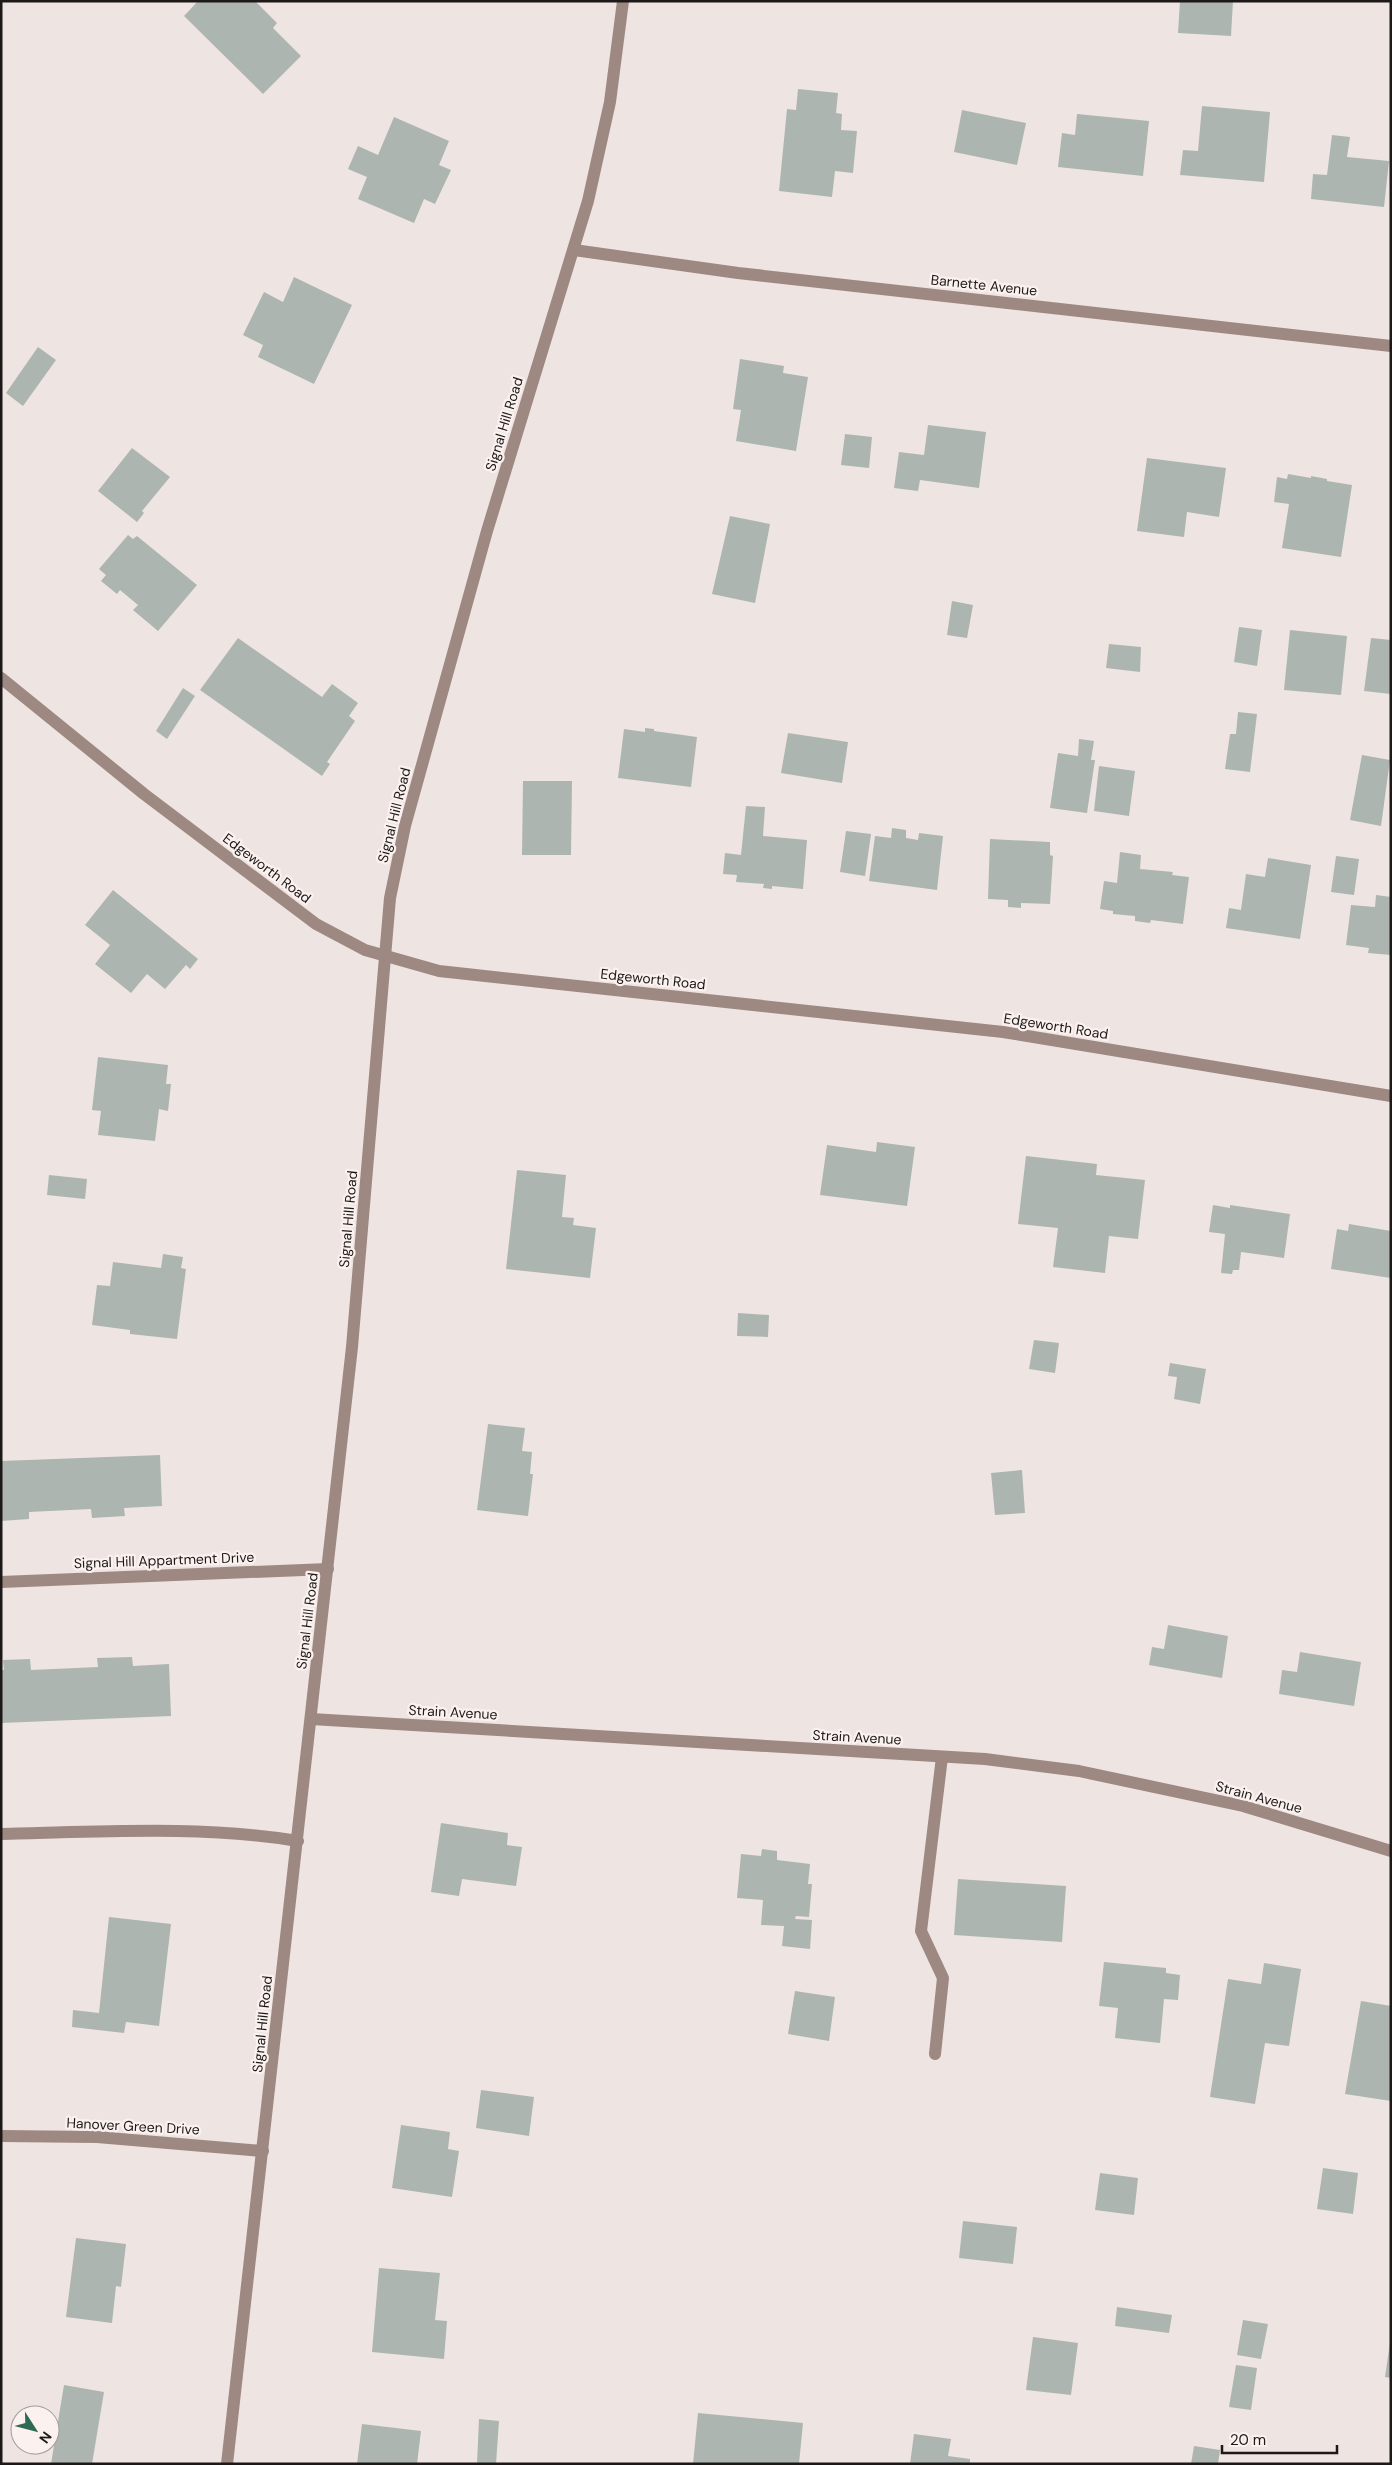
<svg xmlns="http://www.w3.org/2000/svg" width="1392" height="2465" font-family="'DM Sans',sans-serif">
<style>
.building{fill:#adb5b1}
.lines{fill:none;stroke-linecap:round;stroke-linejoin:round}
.minor{stroke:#9e8882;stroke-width:12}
.labels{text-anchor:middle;stroke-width:4.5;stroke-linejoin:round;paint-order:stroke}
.street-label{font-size:14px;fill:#1c1918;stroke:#fbf2f0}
</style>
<rect width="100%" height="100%" fill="#eee5e2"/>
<g class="building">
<polygon points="198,1 255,1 277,23 273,28 301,56 263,94 184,16"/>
<polygon points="1180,1 1233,1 1231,36 1178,33"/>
<polygon points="798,89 838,93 836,113 842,114 841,130 857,131 853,173 835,171 832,197 779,191 787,109 796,110"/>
<polygon points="1202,106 1270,112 1264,182 1180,175 1183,150 1198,151"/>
<polygon points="962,110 1026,123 1017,165 954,152"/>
<polygon points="1077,114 1149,121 1143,176 1058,167 1062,133 1075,135"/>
<polygon points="394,117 449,141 439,165 451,170 435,204 424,199 414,223 358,199 367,177 348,169 358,146 378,155"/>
<polygon points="1332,135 1350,137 1347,157 1389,161 1384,207 1311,199 1313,174 1327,175"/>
<polygon points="294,277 352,305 314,384 258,357 263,345 243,335 264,292 283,302"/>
<polygon points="38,347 56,360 23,406 6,393"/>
<polygon points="740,359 784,366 783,373 808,377 796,451 736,441 741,410 733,409"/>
<polygon points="928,425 986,432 979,488 920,480 918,491 894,488 899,452 924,455"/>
<polygon points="845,434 872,437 869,468 841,465"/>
<polygon points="132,448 170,477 142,511 144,513 137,522 98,491"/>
<polygon points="1147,458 1226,468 1219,517 1187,512 1184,537 1137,531"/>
<polygon points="1288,474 1311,478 1311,476 1327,479 1327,481 1352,485 1341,557 1282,548 1289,504 1274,502 1277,477 1287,479"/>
<polygon points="730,516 770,524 755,603 712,594"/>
<polygon points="128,535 133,539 137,536 197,585 158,631 133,610 138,605 120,590 117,594 101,581 106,575 99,569"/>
<polygon points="952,601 973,605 967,638 947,635"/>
<polygon points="1239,627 1262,630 1257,666 1234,662"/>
<polygon points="1290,630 1347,636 1341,695 1284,690"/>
<polygon points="238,638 322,697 332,684 358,703 349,716 355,721 327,762 330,764 322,776 200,690"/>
<polygon points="1371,638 1391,640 1391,694 1364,691"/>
<polygon points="1109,644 1141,647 1140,672 1106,668"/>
<polygon points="183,688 195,696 167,739 156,731"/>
<polygon points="1238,712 1257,714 1250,772 1225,769 1230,734 1236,734"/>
<polygon points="645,728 654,729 654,731 697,737 691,787 618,778 624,729 645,732"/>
<polygon points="788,733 848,742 842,783 781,773"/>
<polygon points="1079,739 1094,741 1091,760 1095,760 1087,813 1050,808 1058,753 1078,756"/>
<polygon points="1362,755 1390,760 1381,826 1350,820"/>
<polygon points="1099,766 1135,771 1129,816 1094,811"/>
<polygon points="523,781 572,781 571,855 522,855"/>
<polygon points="746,806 765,807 763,836 807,840 803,889 772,886 772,889 763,888 764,884 736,882 737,875 723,874 725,853 741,855"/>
<polygon points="892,828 906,830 906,838 918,840 919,833 943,836 937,890 869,881 875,836 891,838"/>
<polygon points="846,831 871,834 865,876 840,872"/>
<polygon points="990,839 1050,842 1050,855 1053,856 1050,904 1021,903 1021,908 1008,907 1008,900 988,899"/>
<polygon points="1120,852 1141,855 1140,869 1173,872 1172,875 1189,877 1183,924 1151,920 1150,923 1135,921 1135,916 1113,914 1113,911 1100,909 1104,881 1117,883"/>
<polygon points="1336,856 1359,859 1354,895 1331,892"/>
<polygon points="1268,858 1311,865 1300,939 1226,928 1229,908 1241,910 1246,874 1265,877"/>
<polygon points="113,890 198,959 190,969 186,965 165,989 147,974 131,993 95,964 110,945 85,925"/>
<polygon points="1376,895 1391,897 1391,955 1368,953 1369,948 1346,945 1351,905 1375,907"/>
<polygon points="98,1057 168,1065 166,1084 171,1084 168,1111 159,1109 155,1141 98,1135 101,1111 92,1110"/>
<polygon points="877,1142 915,1147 907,1206 820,1195 827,1145 876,1152"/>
<polygon points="1026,1156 1097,1164 1096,1175 1145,1180 1138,1239 1109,1236 1105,1273 1053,1267 1058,1228 1018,1224"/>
<polygon points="517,1170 566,1175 562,1217 574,1218 573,1225 596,1228 590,1278 506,1269"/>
<polygon points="49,1175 87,1179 85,1199 47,1195"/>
<polygon points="1213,1205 1230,1208 1230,1205 1290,1214 1284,1258 1241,1252 1239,1270 1233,1270 1232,1274 1221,1273 1225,1234 1209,1232"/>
<polygon points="1349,1224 1391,1231 1391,1278 1331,1269 1337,1229 1348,1231"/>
<polygon points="163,1254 183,1257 181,1268 186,1269 177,1339 130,1334 130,1330 92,1325 97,1285 110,1286 113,1262 161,1268"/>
<polygon points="738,1313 769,1315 768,1337 737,1336"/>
<polygon points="1034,1340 1059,1343 1055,1373 1029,1369"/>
<polygon points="1170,1363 1206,1369 1200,1404 1174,1399 1177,1377 1168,1376"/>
<polygon points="488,1424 525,1428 522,1451 532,1452 530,1474 533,1474 528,1516 477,1510"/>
<polygon points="160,1455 162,1506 124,1508 125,1516 92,1518 91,1509 29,1512 29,1519 1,1521 1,1461"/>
<polygon points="1022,1470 1025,1513 995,1515 991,1473"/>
<polygon points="1168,1625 1228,1636 1222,1678 1149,1665 1152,1647 1164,1649"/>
<polygon points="1300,1652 1361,1662 1354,1706 1279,1694 1282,1670 1297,1672"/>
<polygon points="132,1657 133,1666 169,1664 171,1716 1,1723 1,1670 4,1670 3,1660 30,1659 31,1670 98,1667 97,1658"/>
<polygon points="441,1823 508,1833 507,1845 522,1847 516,1886 462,1879 459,1896 431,1892"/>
<polygon points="762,1849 777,1851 777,1860 810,1864 808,1884 812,1884 809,1917 796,1916 795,1919 812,1920 810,1949 782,1946 784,1926 761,1925 763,1900 737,1898 741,1854 761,1856"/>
<polygon points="958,1879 1066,1886 1062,1942 954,1935"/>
<polygon points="109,1917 171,1924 159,2026 126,2022 124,2033 72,2027 73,2010 99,2013"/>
<polygon points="1104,1962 1166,1968 1166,1973 1180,1975 1178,2000 1164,1999 1160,2043 1115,2038 1118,2008 1099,2006"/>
<polygon points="1264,1963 1301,1969 1289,2046 1265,2043 1255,2104 1210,2097 1228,1979 1261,1984"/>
<polygon points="795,1991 835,1997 829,2041 788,2034"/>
<polygon points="1361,2001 1391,2006 1391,2101 1345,2094"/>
<polygon points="481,2090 534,2097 529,2136 476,2128"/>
<polygon points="401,2125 450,2132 448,2149 459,2151 452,2197 392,2188"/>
<polygon points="1323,2168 1358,2173 1353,2214 1317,2209"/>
<polygon points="1100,2173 1138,2178 1134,2215 1095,2210"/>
<polygon points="963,2221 1017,2227 1013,2264 959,2258"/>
<polygon points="76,2238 126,2244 121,2287 116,2286 112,2323 66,2317"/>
<polygon points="379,2268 440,2273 435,2320 447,2321 444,2359 372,2352"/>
<polygon points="1117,2307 1172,2315 1169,2333 1115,2326"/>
<polygon points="1243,2320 1268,2324 1261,2359 1237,2355"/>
<polygon points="1033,2337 1078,2343 1071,2395 1026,2390"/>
<polygon points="1390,2343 1391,2343 1391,2378 1385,2377"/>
<polygon points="1236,2365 1257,2368 1251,2410 1229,2407"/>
<polygon points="64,2385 104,2392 92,2464 51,2464"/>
<polygon points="698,2413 803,2423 799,2464 693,2464"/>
<polygon points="479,2419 499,2421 496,2464 477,2464"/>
<polygon points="362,2424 421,2431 417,2464 357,2464"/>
<polygon points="914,2434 951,2439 948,2456 970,2459 970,2464 910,2464"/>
<polygon points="1194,2446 1220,2450 1218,2464 1191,2464"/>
</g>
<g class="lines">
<g class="minor">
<polyline points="574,250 738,273 1391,346"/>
<polyline points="1,678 144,794 316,924 365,950 439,971 1003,1032 1391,1096"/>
<polyline points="1,1582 328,1569"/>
<polyline points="311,1719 985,1759 1079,1771 1243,1806 1391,1851"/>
<path d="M1 1834C101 1832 199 1825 298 1841"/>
<polyline points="935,2054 943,1978 921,1931 942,1757"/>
<polyline points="1,2136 97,2137 263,2151"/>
<polyline points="227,2464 352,1347 390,898 405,826 487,531 588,201 610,102 623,1"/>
</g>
</g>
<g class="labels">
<g class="street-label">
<text transform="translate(984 285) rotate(6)" y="5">Barnette Avenue</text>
<text transform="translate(504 424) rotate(-73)" y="5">Signal Hill Road</text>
<text transform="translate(394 815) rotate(-76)" y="5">Signal Hill Road</text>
<text transform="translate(267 868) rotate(37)" y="5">Edgeworth Road</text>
<text transform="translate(653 979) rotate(6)" y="5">Edgeworth Road</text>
<text transform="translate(1056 1026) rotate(9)" y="5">Edgeworth Road</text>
<text transform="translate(348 1219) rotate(-85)" y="5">Signal Hill Road</text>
<text transform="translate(164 1560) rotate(-2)" y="5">Signal Hill Appartment Drive</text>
<text transform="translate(307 1621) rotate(-83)" y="5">Signal Hill Road</text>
<text transform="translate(453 1712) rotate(3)" y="5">Strain Avenue</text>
<text transform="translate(857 1737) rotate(3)" y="5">Strain Avenue</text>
<text transform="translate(1259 1797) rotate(15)" y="5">Strain Avenue</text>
<text transform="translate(262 2024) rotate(-84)" y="5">Signal Hill Road</text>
<text transform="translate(133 2126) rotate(3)" y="5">Hanover Green Drive</text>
</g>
</g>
<rect width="1392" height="2465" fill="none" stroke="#1c1918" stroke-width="5"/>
<g transform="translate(35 2430) rotate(126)"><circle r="24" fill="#fbf2f0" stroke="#a29b9a"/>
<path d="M0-4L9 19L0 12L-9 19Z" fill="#2f6a54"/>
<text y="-8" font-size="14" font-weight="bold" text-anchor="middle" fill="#1c1918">N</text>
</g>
<path d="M1222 2445v8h115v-8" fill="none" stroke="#1c1918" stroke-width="2.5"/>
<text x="1230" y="2445" font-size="15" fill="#1c1918" stroke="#fbf2f0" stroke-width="4" paint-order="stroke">20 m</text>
</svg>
